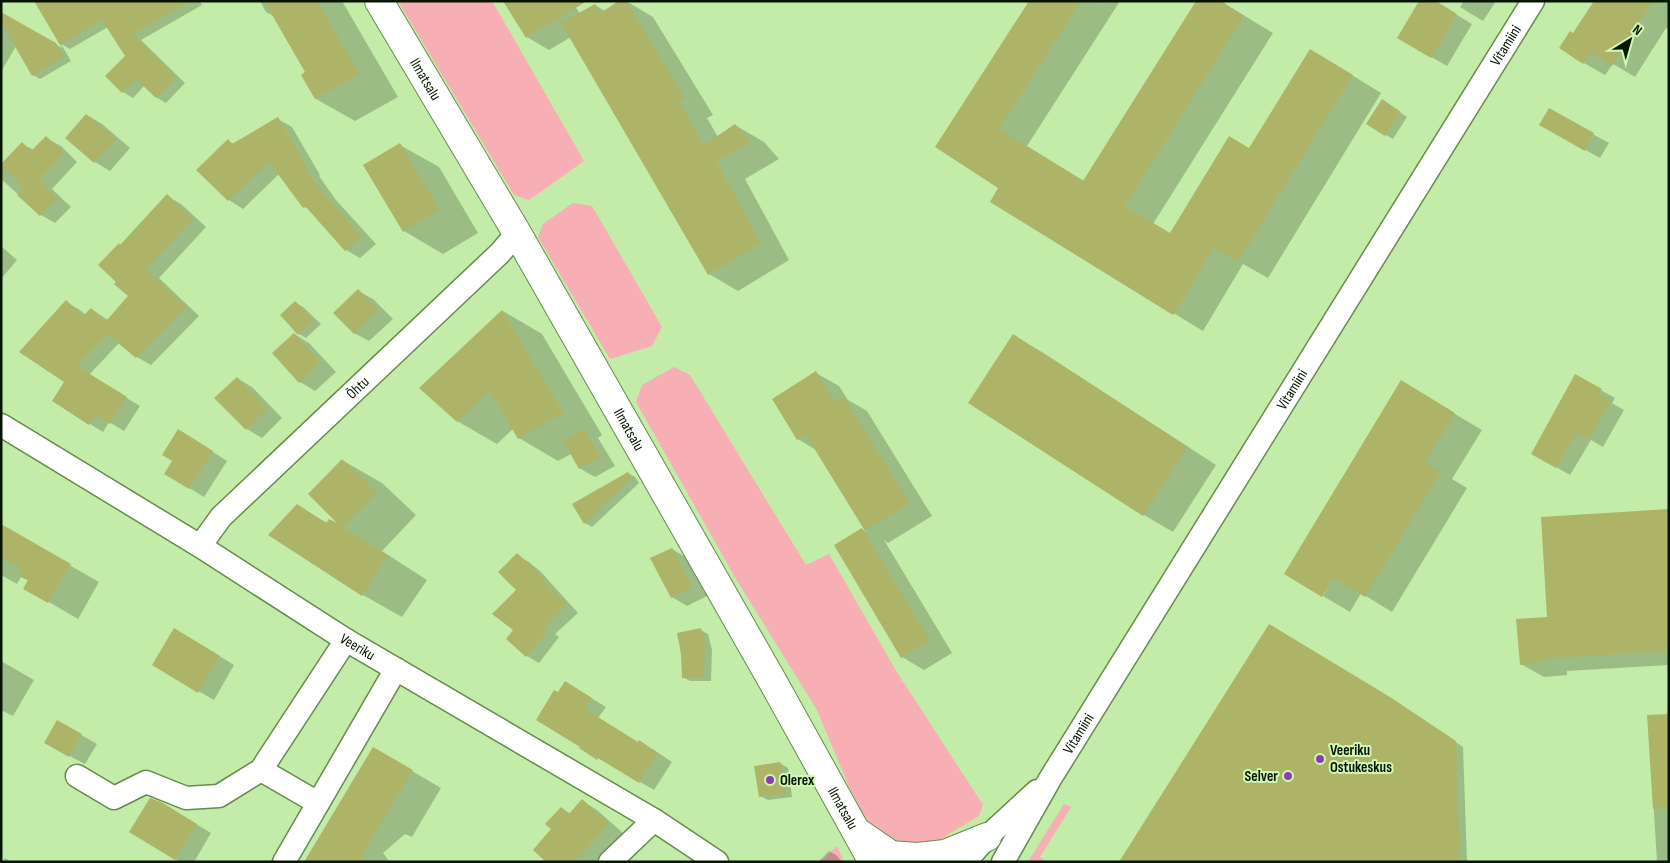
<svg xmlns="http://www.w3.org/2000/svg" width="1670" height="863" font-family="'Sofia Sans Condensed',sans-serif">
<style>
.green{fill:#f7aeb5}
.shadow{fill:#0003}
.building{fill:#adb468}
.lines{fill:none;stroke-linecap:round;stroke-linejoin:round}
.minor-casing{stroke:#668b4b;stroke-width:25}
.tertiary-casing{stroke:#668b4b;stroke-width:30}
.minor{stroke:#fff;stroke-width:22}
.tertiary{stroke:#fff;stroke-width:28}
.poi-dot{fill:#8b3eaf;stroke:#d0f9b4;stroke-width:2}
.labels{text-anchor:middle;stroke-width:4;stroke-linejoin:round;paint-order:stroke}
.street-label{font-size:15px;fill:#071400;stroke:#d0f9b4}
.poi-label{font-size:15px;font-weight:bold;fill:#071400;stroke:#d0f9b4;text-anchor:start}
</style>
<rect width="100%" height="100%" fill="#c3eca8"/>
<g class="green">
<polygon points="398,1 492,1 584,161 529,200 514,195"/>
<polygon points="573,203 592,206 662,327 652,346 610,359 538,237 543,224"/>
<polygon points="674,367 690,375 806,565 829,554 895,669 983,805 979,816 939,840 898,844 871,828 850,789 817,710 736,579 636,402 642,385"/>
<polygon points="1064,804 1071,807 1040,857 1046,862 1028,862"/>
<polygon points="837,846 844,862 820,862"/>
</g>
<g class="shadow">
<polygon points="35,1 200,1 202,5 141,40 185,83 166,103 156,97 144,86 133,98 123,92 107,76 127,56 108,27 70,49 61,44 71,61 40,79 33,75 16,46 1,72 1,14 62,48"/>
<polygon points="260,1 342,1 398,97 355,121 316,99 302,76 307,73 274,16 266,12"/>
<polygon points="572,1 580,14 595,5 605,11 622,1 626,1 653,17 713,115 707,118 718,137 735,125 764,142 779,159 745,179 789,260 738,291 709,274 571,37 549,50 527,37"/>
<polygon points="1030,1 1120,1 1027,146 1084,181 1232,8 1273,33 1153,224 1170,234 1339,67 1381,93 1268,278 1243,264 1203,331 991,202 1000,188 937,146"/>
<polygon points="1434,1 1472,24 1447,66 1398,38"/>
<polygon points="1464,1 1496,1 1483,21 1460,7"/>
<polygon points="1595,1 1669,1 1669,30 1666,28 1635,77 1613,64 1605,75 1584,63"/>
<polygon points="1389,105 1407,117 1393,139 1386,135"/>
<polygon points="1549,110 1609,143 1600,158 1541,125"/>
<polygon points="87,115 102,124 130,148 110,171 95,162 67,138"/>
<polygon points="278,119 292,127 320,175 319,176 336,200 376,244 360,258 346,250 309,209 304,207 279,174 243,209 229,200 198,170 228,141 234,144"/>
<polygon points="46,138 61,146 77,162 52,189 71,207 55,223 41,215 1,179 1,166 22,144 34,150"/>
<polygon points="400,145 439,167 478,233 443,254 404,231"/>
<polygon points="167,196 181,204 206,227 159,278 199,316 151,365 137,357 119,343 89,375 140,406 124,431 109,422 103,432 90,424 66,381 66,302 80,310 86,315 91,309 108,320 129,296 118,282 121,246"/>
<polygon points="1,246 17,260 1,279"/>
<polygon points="358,291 373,299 393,319 369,341 354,333"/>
<polygon points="296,303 303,307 321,324 306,338 299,334"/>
<polygon points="503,311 542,334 602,435 598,438 615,466 595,477 579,468 571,454 558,461 519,438 513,429 497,444 457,421"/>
<polygon points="294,334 309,343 336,372 315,391 300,382"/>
<polygon points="1014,336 1042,352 1216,465 1173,532 1144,515 970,403"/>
<polygon points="816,373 839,386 848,400 867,411 932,516 888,543 884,540 952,653 924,670 902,657 862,529 867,532 816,450 798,439"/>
<polygon points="1576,376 1615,398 1612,403 1624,410 1603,447 1591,440 1570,475 1533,454"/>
<polygon points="237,378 252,387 282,418 262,438 247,429"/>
<polygon points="1428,398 1482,430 1452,479 1467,488 1392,612 1361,593 1350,612 1323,596"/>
<polygon points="193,439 227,461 204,497 166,474"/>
<polygon points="342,460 382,483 416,515 382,551 427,580 402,617 363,595 298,506 327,523 341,526"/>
<polygon points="628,473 635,477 639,483 592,527 585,523"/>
<polygon points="1669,510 1669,665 1567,671 1567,675 1544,677 1521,664 1548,618"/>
<polygon points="1,526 99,582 78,619 25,588 29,581 21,577 17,584 1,575"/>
<polygon points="672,549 687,558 707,596 687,606 672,597"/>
<polygon points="517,555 529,562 541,572 578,613 555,634 559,637 539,663 527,656 514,630 518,590"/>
<polygon points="701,630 708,634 712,650 711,681 690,681 683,677"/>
<polygon points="190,638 234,665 214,700 198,691"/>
<polygon points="1,661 34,680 13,716 1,710"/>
<polygon points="580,691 606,707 598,718 638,744 654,750 672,762 654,790 581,748 558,694"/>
<polygon points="1397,703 1463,747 1467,862 1122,862"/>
<polygon points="1669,715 1669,862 1657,862 1648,716"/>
<polygon points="57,721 97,744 85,764 60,751"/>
<polygon points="373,748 441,788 412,837 405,834 383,853 390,862 306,862"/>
<polygon points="780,763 788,768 792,797 768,800 760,796"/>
<polygon points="582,801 597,810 623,833 597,862 548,862 553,829 561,808 571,814"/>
<polygon points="161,803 211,833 194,862 180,862 130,832"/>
<polygon points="829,851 836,855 842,862 818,862"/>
<polygon points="5,858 11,862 3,862"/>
</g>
<g class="building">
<polygon points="34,1 190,1 133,34 176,77 156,98 136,79 122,93 105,76 125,56 102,20 60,45"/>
<polygon points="264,1 317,1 360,74 315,99 301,75 305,72"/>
<polygon points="503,1 587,1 526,38"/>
<polygon points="619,1 626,1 685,98 679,102 704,145 735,124 751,142 717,162 761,243 708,275 561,23 595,4 600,13"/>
<polygon points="1029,1 1081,1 999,129 1083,181 1196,1 1221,1 1244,16 1125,206 1170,233 1229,136 1249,148 1310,49 1353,75 1238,262 1214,248 1173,315 990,202 998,188 935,147"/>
<polygon points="1419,1 1436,1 1457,14 1431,58 1397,38"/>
<polygon points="1594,1 1653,1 1612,66 1591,52 1583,64 1559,48 1570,31 1573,33"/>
<polygon points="1,12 56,43 64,57 32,76 1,22"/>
<polygon points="1382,99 1401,112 1385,136 1366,124"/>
<polygon points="1549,108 1594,133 1585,151 1539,125"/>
<polygon points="86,114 116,139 94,163 65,138"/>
<polygon points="278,117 307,167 305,168 322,191 362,236 345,251 305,206 303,208 269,162 228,201 196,170 228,139 232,144"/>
<polygon points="46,136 64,153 39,180 58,198 40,216 17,195 24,187 1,166 1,164 22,142 31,151"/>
<polygon points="400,143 440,210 403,232 363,165"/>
<polygon points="167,194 193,219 146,269 187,307 136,358 107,334 77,366 127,397 110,424 96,415 89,425 52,401 64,382 19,352 66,300 83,316 91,308 106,321 128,296 114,284 116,282 98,265 119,243 120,245"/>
<polygon points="358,289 378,309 354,334 333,313"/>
<polygon points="295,301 314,320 298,335 280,315"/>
<polygon points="502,310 564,413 518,439 490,391 457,422 419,388"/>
<polygon points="294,333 321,362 299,383 272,353"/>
<polygon points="1013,334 1188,447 1143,516 968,403"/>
<polygon points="816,371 835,402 844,397 910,503 865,531 806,435 797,440 772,399"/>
<polygon points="1575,374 1602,389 1599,394 1611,401 1588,440 1577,433 1556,468 1531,454"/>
<polygon points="237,377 268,409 246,430 214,398"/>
<polygon points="1401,380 1455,413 1425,463 1441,472 1365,597 1333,578 1322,597 1284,574"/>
<polygon points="178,429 213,451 189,489 164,474 172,461 162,455"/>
<polygon points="585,429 601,457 579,469 563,441"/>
<polygon points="342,459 377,492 343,527 388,556 362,596 268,535 297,504 326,523 329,519 337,523 308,494"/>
<polygon points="628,472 632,478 584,524 572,504"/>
<polygon points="1669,509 1669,651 1545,659 1545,662 1520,665 1516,619 1547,617 1541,517"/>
<polygon points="1,524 71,564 48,603 23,589 28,580 19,576 22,569 1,557"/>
<polygon points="862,528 930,640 901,658 834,545"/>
<polygon points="672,548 692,587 671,598 650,558"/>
<polygon points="517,553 529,564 567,605 544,627 548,630 526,657 506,639 513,630 492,614 516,590 498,572"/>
<polygon points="1269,624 1390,697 1456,741 1460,862 1119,862"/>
<polygon points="174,628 220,656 198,693 152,665"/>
<polygon points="701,628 705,645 704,678 682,678 681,654 677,633"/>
<polygon points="565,681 592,698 585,709 638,742 639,740 658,753 639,783 598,758 597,760 579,748 580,747 536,720 554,690 558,692"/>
<polygon points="1669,714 1669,808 1653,809 1647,715"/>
<polygon points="57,720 82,734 69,757 44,743"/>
<polygon points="373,747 413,770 358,862 304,862"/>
<polygon points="780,762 786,793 759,797 754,766"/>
<polygon points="150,798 161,802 197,824 175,860 129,832"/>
<polygon points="582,799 609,824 574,862 546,862 533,850 551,829 545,824 561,807 569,814"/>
</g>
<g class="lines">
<defs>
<g id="minor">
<path id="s1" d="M1 425 200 546 346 640 654 820 717 862"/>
<path id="s2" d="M200 546 221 517 500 253 517 233"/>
<polyline points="261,770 318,803"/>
<polyline points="77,776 114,798 146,782 186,798 219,796 261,770 346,640"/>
<polyline points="284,862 396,669"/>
<polyline points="610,862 654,820"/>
<polyline points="965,862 987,837 1037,791"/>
<path id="s3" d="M1003 862 1050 779 1533 1"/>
</g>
<g id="tertiary">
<path id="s4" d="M379 1 517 233 773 682 873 862"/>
<polyline points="859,833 891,855 917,857 945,854 987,837"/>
</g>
</defs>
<use href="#minor" class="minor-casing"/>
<use href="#tertiary" class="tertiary-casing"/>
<use href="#minor" class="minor"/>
<use href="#tertiary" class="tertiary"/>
</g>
<g class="poi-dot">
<circle cx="1320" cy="759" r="5"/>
<circle cx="1288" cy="776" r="5"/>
<circle cx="770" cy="780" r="5"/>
</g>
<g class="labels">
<g class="street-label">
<text dy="5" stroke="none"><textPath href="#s3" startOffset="959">Vitamiini</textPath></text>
<text dy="5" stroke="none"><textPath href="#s4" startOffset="91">Ilmatsalu</textPath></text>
<text dy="5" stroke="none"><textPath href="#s2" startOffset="224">Õhtu</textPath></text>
<text dy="5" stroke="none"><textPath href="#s3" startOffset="554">Vitamiini</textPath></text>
<text dy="5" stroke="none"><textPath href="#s4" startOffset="496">Ilmatsalu</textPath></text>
<text dy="5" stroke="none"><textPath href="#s1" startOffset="420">Veeriku</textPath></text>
<text dy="5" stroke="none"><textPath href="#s3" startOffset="149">Vitamiini</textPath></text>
<text dy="5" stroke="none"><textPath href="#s4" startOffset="931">Ilmatsalu</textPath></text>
</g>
<g class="poi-label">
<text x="1330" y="755">Veeriku<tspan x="1330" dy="17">Ostukeskus</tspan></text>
<text x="1278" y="781" text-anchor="end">Selver</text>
<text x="780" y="785">Olerex</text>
</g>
</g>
<rect width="1670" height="863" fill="none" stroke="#071400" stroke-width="5"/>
<g transform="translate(1630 40) rotate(37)" stroke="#d0f9b4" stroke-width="4" paint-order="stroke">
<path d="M0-4L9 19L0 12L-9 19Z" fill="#071400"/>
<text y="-8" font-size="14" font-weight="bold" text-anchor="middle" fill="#071400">N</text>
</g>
</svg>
